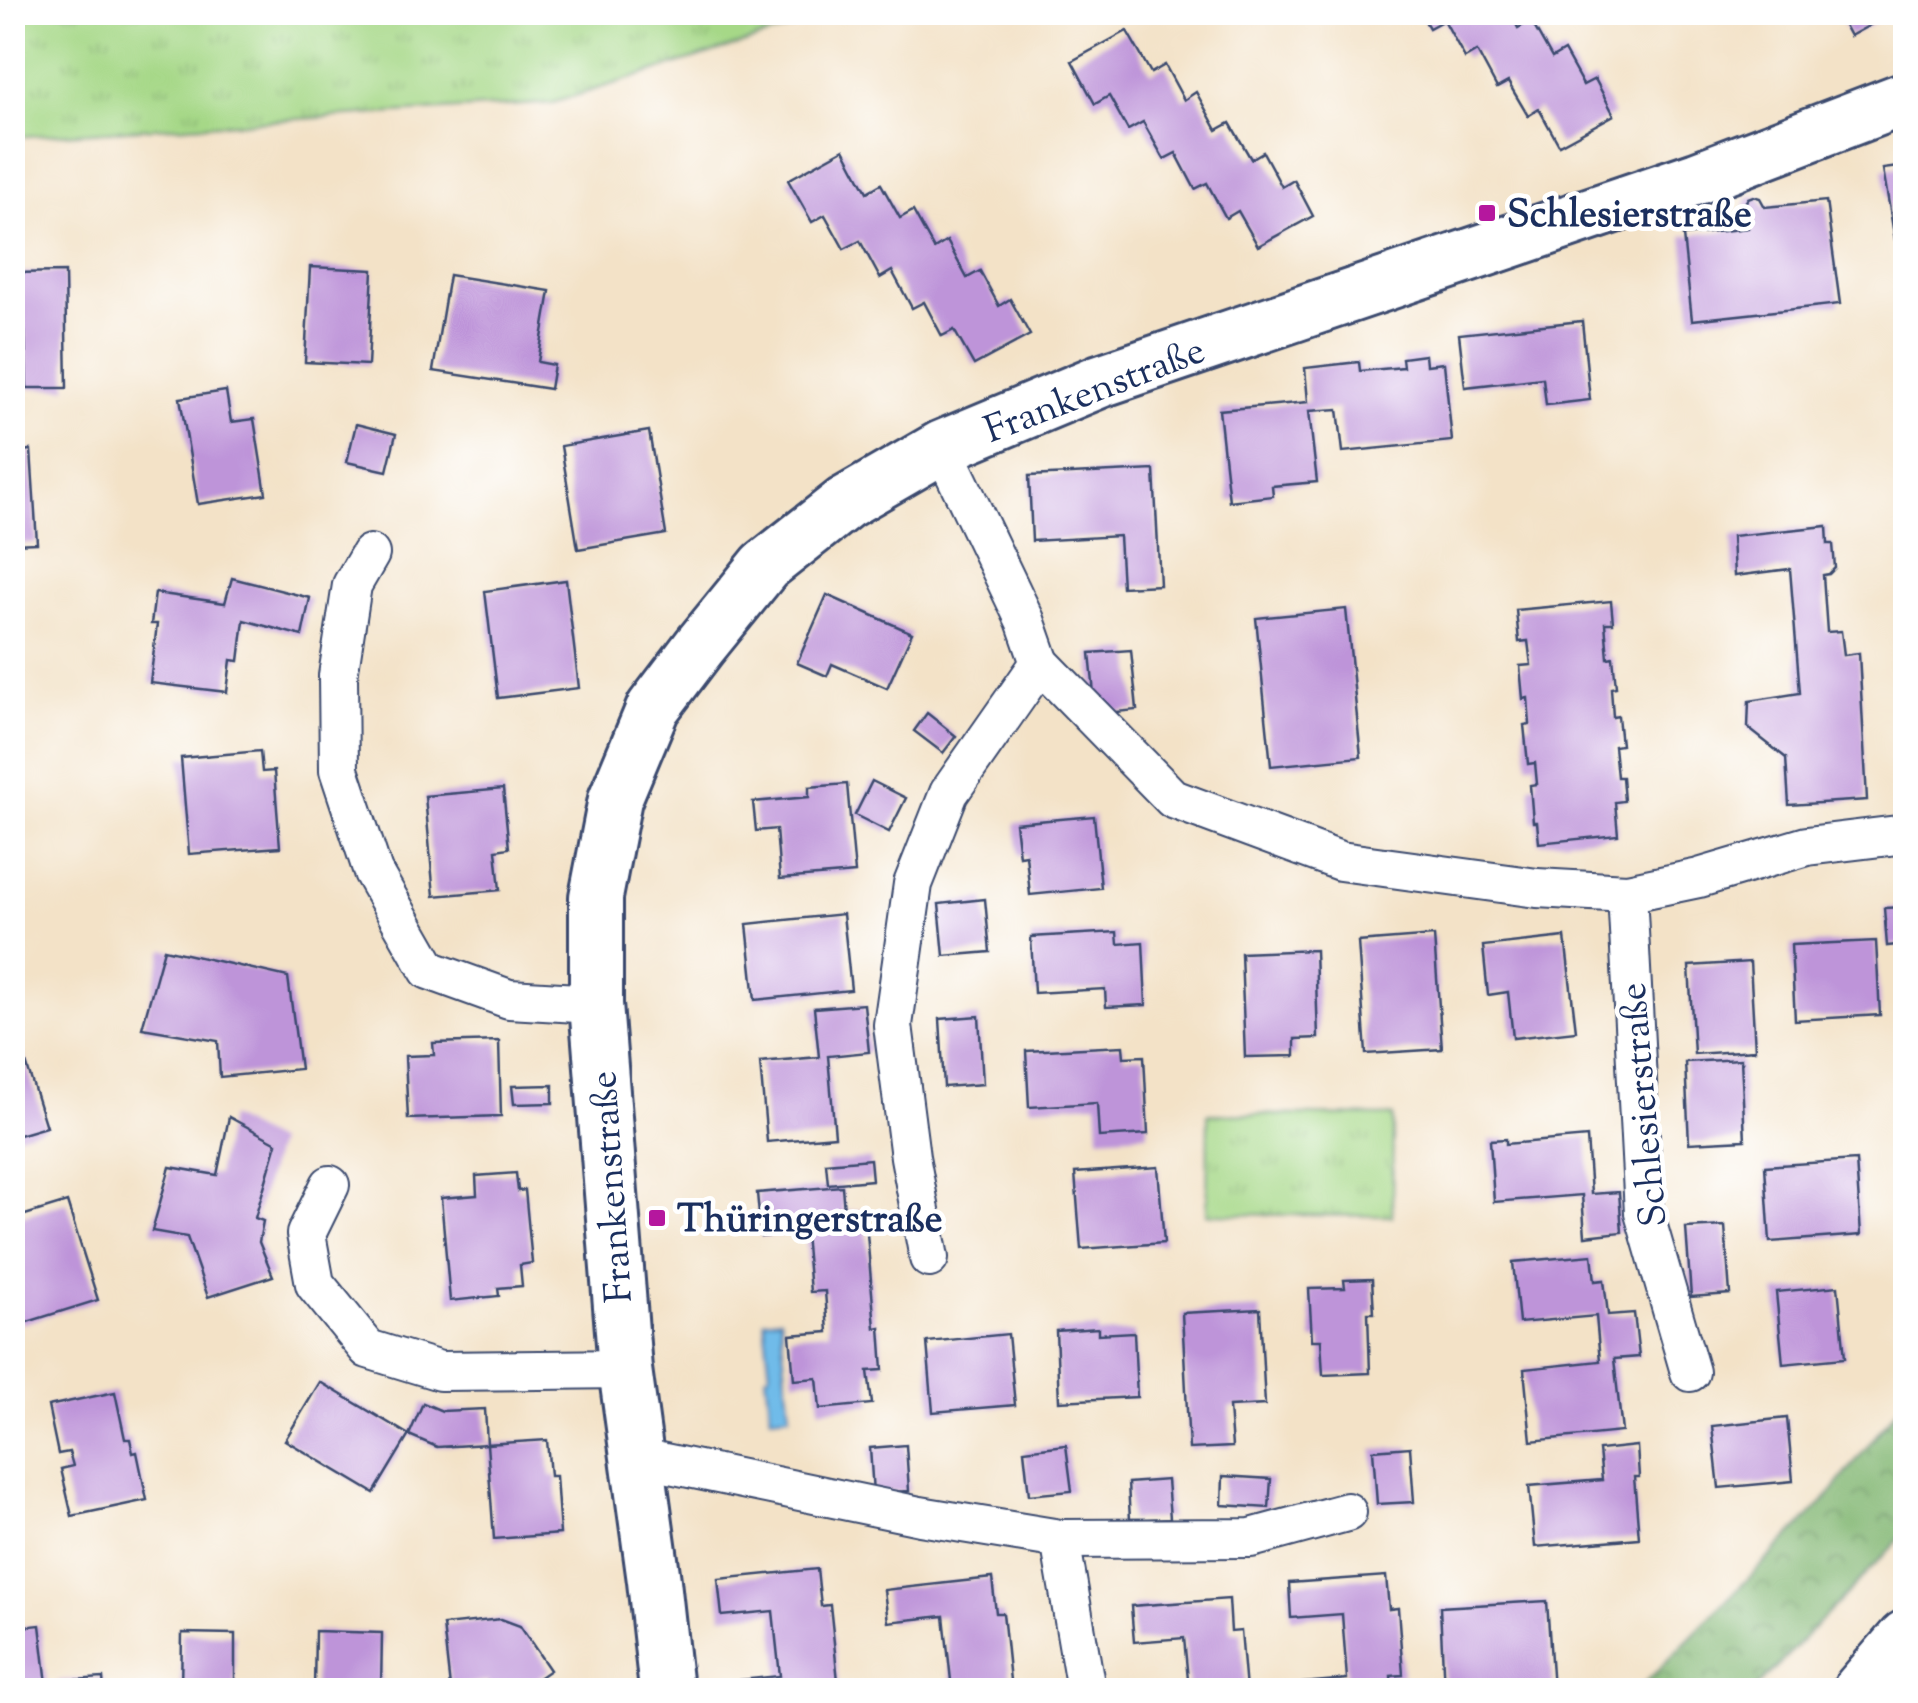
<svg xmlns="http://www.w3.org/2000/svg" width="1918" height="1703" font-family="'Sorts Mill Goudy',serif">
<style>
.forest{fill:url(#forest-crowns);stroke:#507469;stroke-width:2.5}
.park{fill:url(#park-tufts);stroke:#608472;stroke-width:2.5}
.water{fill:#6fbbe9;stroke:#4575a4;stroke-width:2.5}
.building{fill:#be94d9}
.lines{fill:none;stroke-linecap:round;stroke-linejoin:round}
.street-casing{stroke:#3b4a6e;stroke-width:42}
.secondary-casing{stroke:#3b4a6e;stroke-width:58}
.highway-casing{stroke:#3b4a6e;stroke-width:60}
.street{stroke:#fff;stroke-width:38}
.secondary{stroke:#fff;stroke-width:52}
.highway{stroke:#fff;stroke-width:55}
.poi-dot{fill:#b5179e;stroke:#fff;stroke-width:4}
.labels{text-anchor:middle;stroke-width:9;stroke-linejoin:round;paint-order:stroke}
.poi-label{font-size:38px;font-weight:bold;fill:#1b2f5e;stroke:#fff;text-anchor:start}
.street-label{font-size:38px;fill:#1b2f5e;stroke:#fff}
</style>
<defs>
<pattern id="forest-crowns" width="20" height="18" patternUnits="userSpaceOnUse" patternTransform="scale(2.5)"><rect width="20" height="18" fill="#84b874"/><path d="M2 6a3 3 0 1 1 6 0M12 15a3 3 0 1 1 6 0" fill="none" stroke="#6b9662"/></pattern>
<pattern id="park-tufts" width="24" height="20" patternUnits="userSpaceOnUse" patternTransform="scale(2.5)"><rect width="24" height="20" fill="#a6d887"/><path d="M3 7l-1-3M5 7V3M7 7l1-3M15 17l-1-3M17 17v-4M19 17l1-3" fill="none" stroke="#8eba77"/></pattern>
</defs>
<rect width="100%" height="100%" fill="#fff"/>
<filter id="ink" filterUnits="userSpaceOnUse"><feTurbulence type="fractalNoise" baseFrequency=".01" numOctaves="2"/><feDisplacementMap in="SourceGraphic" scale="20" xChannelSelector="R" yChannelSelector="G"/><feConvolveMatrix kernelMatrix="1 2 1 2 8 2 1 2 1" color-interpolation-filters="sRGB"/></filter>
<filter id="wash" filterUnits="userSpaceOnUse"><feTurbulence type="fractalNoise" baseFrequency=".0048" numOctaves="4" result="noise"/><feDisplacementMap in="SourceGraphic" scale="40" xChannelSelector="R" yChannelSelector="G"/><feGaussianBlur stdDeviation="2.25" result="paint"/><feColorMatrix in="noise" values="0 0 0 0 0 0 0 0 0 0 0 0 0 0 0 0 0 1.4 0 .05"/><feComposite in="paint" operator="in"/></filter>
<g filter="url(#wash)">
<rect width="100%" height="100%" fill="#f3e2c7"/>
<polygon class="forest" points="1905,1399 1905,1531 1896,1543 1754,1690 1638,1690 1822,1504"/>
<g class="park">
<polygon points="13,12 841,12 841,13 552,103 13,137"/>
<polygon points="1208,1114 1393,1116 1392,1216 1207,1214"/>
</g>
<polygon class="water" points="780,1318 790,1415 771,1417 766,1375 770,1373 764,1320"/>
<g id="blocks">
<g class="building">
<polygon points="1420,12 1510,12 1518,28 1531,21 1552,58 1564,51 1583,85 1595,79 1614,115 1559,145 1539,109 1528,116 1508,82 1497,88 1477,51 1465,58 1444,20 1429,28"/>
<polygon points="1837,12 1894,12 1850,36"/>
<polygon points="1127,31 1151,73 1165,65 1184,100 1196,92 1217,130 1230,123 1251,159 1263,152 1282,187 1294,180 1313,216 1258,246 1238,211 1226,218 1207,183 1195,189 1176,153 1164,159 1143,122 1128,130 1109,96 1095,104 1072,61"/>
<polygon points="844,149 867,192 881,184 900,218 913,211 934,249 947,241 967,278 980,271 999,306 1010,299 1030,335 974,365 954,330 942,336 924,302 912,308 892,271 880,278 860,241 844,249 825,215 812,222 788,180"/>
<polygon points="1906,166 1906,251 1897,252 1883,169"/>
<polygon points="1753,196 1760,198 1765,207 1826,201 1840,304 1692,320 1683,236 1748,228 1745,203 1748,198"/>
<polygon points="310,267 373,270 368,365 305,362"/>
<polygon points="65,272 67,388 27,388 25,332 12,333 12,273"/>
<polygon points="449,275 550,291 538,362 554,365 550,389 433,371"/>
<polygon points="1582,321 1590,400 1546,405 1543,378 1465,387 1459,334"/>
<polygon points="1425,355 1426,365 1444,363 1452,441 1343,452 1338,409 1309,411 1317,482 1272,486 1273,496 1229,501 1219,410 1308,402 1305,368 1359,362 1360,371 1403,367 1402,358"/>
<polygon points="226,391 231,422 254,419 266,494 198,504 180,398"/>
<polygon points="356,424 396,434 387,471 347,462"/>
<polygon points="649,431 666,534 578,549 561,446"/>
<polygon points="31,450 37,543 12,544 12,452"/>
<polygon points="1154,470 1160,585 1122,587 1119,536 1032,541 1029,476"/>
<polygon points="1827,526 1828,544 1833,544 1835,568 1829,574 1823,575 1827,632 1841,631 1844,655 1859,653 1867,800 1789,805 1786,758 1748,728 1749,701 1800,693 1790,569 1734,576 1732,536"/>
<polygon points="232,578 310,598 302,636 244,620 239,661 231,660 227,692 150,683 157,624 151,624 155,593 225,603"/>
<polygon points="566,580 579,688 498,698 485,591"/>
<rect x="12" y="591" width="8" height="54"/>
<polygon points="827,595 912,633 887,688 832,664 827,676 797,663"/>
<polygon points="1611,601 1613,623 1605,623 1608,658 1613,657 1616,687 1611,688 1613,717 1618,716 1621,745 1614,746 1617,777 1622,777 1624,801 1615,802 1618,835 1539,843 1537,822 1533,822 1530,785 1537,784 1535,763 1528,764 1524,725 1530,724 1528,698 1523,699 1520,666 1531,665 1528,641 1519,642 1516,610"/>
<polygon points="1346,609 1361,757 1271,766 1256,618"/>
<polygon points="1131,650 1137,710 1096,714 1090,653"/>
<polygon points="927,713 956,736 943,753 914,731"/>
<polygon points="260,751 262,772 274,771 280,847 189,854 181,758"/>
<polygon points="872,781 906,798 889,832 855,815"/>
<polygon points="847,784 855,873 780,879 776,829 756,831 753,802 809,797 809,787"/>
<polygon points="503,789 509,848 496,850 500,890 434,896 425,796"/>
<polygon points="1094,816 1101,888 1030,895 1026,855 1019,856 1015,823"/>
<polygon points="985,899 990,952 944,956 939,904"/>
<polygon points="1906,907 1906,944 1887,946 1884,908"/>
<polygon points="843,914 851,990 755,1000 747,924"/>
<polygon points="1117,932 1118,944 1143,942 1146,1005 1106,1007 1105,989 1034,993 1031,937"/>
<polygon points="1434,936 1442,1049 1366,1054 1358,942"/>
<polygon points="1565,937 1576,1031 1513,1038 1508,992 1488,995 1483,946"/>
<polygon points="1876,941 1880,1015 1795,1020 1791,945"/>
<polygon points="164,949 288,977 300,1069 220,1077 218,1041 142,1028"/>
<polygon points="1315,950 1318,1038 1295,1039 1295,1056 1245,1057 1241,953"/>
<polygon points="1750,962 1755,1050 1694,1054 1689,966"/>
<polygon points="864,1004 869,1052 828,1056 835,1136 767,1142 760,1062 819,1057 814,1008"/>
<polygon points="979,1016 983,1084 944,1087 940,1019"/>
<polygon points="499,1041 501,1116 408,1119 405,1056 434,1055 433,1043"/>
<polygon points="1123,1046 1124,1057 1144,1056 1148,1134 1099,1137 1097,1103 1029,1107 1026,1051"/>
<polygon points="23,1053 46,1127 12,1137 12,1056"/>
<polygon points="1741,1059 1745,1140 1689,1143 1685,1062"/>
<polygon points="553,1085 553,1103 514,1104 512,1086"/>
<polygon points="229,1117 277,1143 255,1218 263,1221 259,1242 273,1276 208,1297 187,1237 152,1231 170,1167 217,1175"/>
<polygon points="1587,1137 1591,1194 1619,1192 1622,1232 1585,1236 1582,1195 1494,1202 1490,1140 1506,1139 1506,1144"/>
<polygon points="870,1159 872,1180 828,1184 826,1163"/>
<polygon points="1856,1160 1861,1235 1770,1242 1765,1166"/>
<polygon points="1158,1167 1164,1243 1081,1249 1075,1173"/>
<polygon points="516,1173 518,1191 525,1190 532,1263 520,1265 522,1286 498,1288 499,1296 450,1301 441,1198 477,1195 476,1176"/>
<polygon points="842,1186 844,1211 865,1210 875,1328 880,1327 883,1370 868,1371 872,1404 820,1409 817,1378 794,1380 790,1335 828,1332 825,1291 810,1292 805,1233 761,1237 757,1193"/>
<polygon points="67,1202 98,1300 21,1324 12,1299 12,1219"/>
<polygon points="1725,1226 1730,1294 1691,1297 1686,1228"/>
<polygon points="1592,1255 1595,1281 1604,1280 1608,1315 1634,1313 1639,1357 1614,1359 1622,1432 1531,1441 1524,1369 1600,1361 1596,1316 1519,1323 1513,1262"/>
<polygon points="1372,1279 1374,1313 1368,1313 1370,1373 1323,1375 1321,1340 1312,1340 1309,1289 1345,1288 1344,1280"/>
<polygon points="1838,1286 1845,1358 1783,1364 1776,1292"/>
<polygon points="1260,1309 1265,1405 1229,1407 1232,1447 1189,1449 1182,1313"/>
<polygon points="1098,1328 1098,1334 1134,1332 1137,1397 1059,1401 1056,1331"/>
<polygon points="1008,1334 1015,1405 933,1412 927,1342"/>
<polygon points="320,1382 409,1435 374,1493 285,1440"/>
<polygon points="115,1392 125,1439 130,1439 133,1453 137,1452 147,1500 72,1516 61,1469 73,1466 69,1452 58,1454 48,1406"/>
<polygon points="423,1403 442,1411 485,1409 487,1444 437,1447 409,1435"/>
<polygon points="1787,1418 1793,1481 1719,1488 1712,1426"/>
<polygon points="547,1440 550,1476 556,1476 560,1534 494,1539 487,1444"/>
<polygon points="906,1445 909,1491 873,1493 870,1448"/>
<polygon points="1066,1445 1072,1491 1029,1495 1024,1450"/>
<polygon points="1637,1446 1639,1477 1634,1477 1639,1538 1535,1547 1529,1486 1602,1480 1599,1450"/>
<polygon points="1410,1447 1414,1502 1377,1504 1373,1450"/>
<polygon points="1223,1476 1271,1479 1269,1508 1222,1505"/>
<polygon points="1167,1480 1170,1518 1130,1520 1128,1483"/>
<polygon points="817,1569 821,1606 830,1605 839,1690 740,1690 739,1680 780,1676 773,1611 722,1616 718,1579"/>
<polygon points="1386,1576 1389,1609 1398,1608 1403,1675 1391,1676 1392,1690 1293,1690 1293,1684 1347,1679 1342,1614 1291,1618 1289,1583"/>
<polygon points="992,1578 996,1613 1003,1613 1011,1690 952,1690 944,1616 888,1622 884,1590"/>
<polygon points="1229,1599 1231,1632 1241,1631 1246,1690 1189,1690 1184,1638 1134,1642 1131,1606"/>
<polygon points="1547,1601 1553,1690 1444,1690 1440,1607"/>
<polygon points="501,1619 520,1626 550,1670 521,1690 493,1690 487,1681 450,1687 443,1625"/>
<polygon points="40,1625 47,1684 12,1687 12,1628"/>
<polygon points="315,1631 382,1633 381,1690 314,1690"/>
<polygon points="182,1633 235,1634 235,1690 181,1690"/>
<polygon points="103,1678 104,1690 57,1690 57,1681"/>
</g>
</g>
</g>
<g filter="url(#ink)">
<use href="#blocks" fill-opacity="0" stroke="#3b4a6e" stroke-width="2.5"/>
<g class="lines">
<defs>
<g id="street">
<polyline points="370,554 352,585 338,676 339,770 373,872 429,970 509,999 596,1004"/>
<polyline points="1040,663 1173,799 1340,861 1537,888 1627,893 1644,1213 1690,1372"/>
<polyline points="1627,893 1699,878 1807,846 1906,834"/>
<polyline points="330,1185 306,1234 315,1284 368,1349 440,1371 625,1369"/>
<polyline points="929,1258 910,1157 893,1025 913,884 949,793 1040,663 1025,620 942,447"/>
<polyline points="636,1457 920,1516 1060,1539 1251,1538 1347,1512"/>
<polyline points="1060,1539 1086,1690"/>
</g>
<polyline id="secondary" points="666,1690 654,1581 625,1369 596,1004 596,897 615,799 653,708 700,646 765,566 845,503 942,447 1100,381 1697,178 1906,98"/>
<polyline id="highway" points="1861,1690 1906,1638"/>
</defs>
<use href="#street" class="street-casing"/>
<use href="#secondary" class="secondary-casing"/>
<use href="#highway" class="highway-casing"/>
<use href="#street" class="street"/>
<use href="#secondary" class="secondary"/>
<use href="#highway" class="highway"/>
</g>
</g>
<g class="poi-dot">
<rect x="1477" y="203" width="20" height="20" rx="5"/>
<rect x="647" y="1208" width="20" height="20" rx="5"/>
</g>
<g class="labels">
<g class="poi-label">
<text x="1507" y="226">Schlesierstraße</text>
<text x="677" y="1231">Thüringerstraße</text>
</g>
<g class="street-label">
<text transform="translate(1094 389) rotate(-21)" y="13">Frankenstraße</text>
<text transform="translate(1642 1105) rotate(-95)" y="13">Schlesierstraße</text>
<text transform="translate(610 1187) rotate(-94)" y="13">Frankenstraße</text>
</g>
</g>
<rect width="1918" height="1703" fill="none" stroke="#fff" stroke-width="50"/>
</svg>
